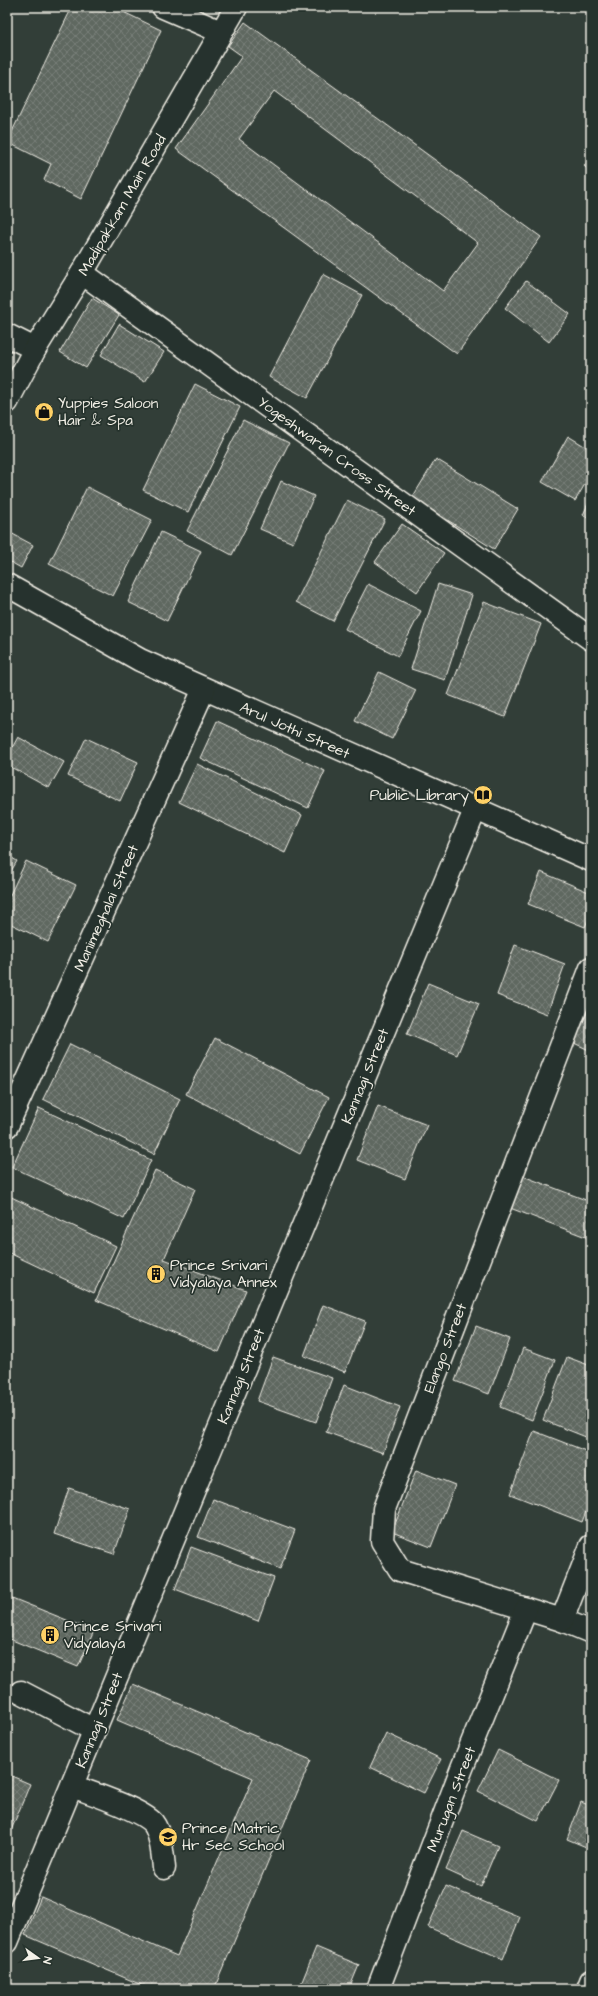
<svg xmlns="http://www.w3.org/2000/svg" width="598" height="1996" font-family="'Architects Daughter',sans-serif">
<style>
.building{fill:url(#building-cross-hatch);stroke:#f4f1e8;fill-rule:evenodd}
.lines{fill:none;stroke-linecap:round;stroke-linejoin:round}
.minor-casing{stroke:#f4f1e8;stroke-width:25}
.minor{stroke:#26332d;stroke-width:22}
.labels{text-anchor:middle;stroke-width:3.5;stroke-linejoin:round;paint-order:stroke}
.street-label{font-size:15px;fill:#f4f1e8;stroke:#26332d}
.poi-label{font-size:15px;fill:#f4f1e8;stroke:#26332d;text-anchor:start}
</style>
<defs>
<pattern id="building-cross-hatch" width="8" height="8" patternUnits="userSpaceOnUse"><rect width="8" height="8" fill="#5f6861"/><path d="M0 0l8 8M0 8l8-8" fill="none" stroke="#777e78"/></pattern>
</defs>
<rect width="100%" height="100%" fill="#323e38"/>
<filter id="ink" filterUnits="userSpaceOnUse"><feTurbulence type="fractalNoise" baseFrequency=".025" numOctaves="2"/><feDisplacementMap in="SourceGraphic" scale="8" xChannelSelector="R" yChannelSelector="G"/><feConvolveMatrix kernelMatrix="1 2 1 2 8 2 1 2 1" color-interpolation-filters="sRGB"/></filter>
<g filter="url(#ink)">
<g class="building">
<polygon points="72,7 113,7 161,30 81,199 44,180 51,164 7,142"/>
<path d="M245 22 541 237 457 354 176 149 242 56 228 46ZM274 91 478 243 443 291 239 139Z"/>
<polygon points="591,158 591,172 584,166"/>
<polygon points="323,274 362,295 307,398 269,377"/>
<polygon points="526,281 570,314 549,342 505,308"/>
<polygon points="92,298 119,315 86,368 60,352"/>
<polygon points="119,324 164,352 145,382 101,355"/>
<polygon points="195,384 240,407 188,512 143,490"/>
<polygon points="243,420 289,443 232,555 187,531"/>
<polygon points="568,436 591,450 591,474 575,501 542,482"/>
<polygon points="436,459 518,509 494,549 412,498"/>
<polygon points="281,481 314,496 293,543 260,529"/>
<polygon points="87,487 152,520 113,596 49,564"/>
<polygon points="591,497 591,519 583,515"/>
<polygon points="347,500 385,519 333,621 296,602"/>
<polygon points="402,524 444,553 417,592 375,562"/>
<polygon points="7,531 33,545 21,568 7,560"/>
<polygon points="161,532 201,551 167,621 128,602"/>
<polygon points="368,584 421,611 398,656 345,629"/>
<polygon points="438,584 472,595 445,680 411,669"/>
<polygon points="484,602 541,624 505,717 448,695"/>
<polygon points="379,672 416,690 392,739 355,721"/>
<polygon points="217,721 325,771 308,808 200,758"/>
<polygon points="18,737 64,762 49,788 7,765 7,757"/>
<polygon points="86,738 138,762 120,801 68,776"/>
<polygon points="197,764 302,815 285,853 179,802"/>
<polygon points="7,855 17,861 7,878"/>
<polygon points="26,861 76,885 48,942 7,922 7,901"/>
<polygon points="541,872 591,893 591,913 585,927 528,904"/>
<polygon points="515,945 565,964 547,1014 497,995"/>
<polygon points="428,983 479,1004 457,1055 407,1034"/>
<polygon points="591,1002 591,1051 574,1043"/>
<polygon points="215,1038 329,1097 300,1154 186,1094"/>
<polygon points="70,1044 180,1099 154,1154 43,1099"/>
<polygon points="378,1106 427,1125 405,1179 357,1160"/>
<polygon points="39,1108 151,1160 124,1219 12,1167"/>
<polygon points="155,1170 195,1189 164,1259 246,1290 219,1352 96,1300"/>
<polygon points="523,1176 591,1202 591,1239 510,1208"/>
<polygon points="7,1195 116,1246 94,1293 7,1252"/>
<polygon points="323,1305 365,1321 345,1372 304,1356"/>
<polygon points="476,1326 510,1339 489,1394 455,1381"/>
<polygon points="523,1348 555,1360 532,1420 500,1407"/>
<polygon points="273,1357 332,1378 316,1422 257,1401"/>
<polygon points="567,1357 591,1366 591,1439 543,1420"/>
<polygon points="344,1385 400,1407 383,1453 326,1432"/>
<polygon points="534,1431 591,1453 591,1498 582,1522 510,1494"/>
<polygon points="416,1470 455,1485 431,1547 392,1532"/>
<polygon points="69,1488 130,1509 114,1554 54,1534"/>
<polygon points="213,1499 295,1530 280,1569 198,1537"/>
<polygon points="191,1547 274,1578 258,1621 175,1589"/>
<polygon points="7,1596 94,1631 78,1667 7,1638"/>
<polygon points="133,1684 311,1760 214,1989 151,1989 25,1935 41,1897 177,1956 253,1778 117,1720"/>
<polygon points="386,1733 441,1759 424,1793 370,1767"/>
<polygon points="498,1750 559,1780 538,1821 478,1791"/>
<polygon points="7,1774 30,1784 10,1833 7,1832"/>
<polygon points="581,1802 591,1806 591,1849 567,1839"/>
<polygon points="463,1831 498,1846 481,1886 446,1870"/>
<polygon points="446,1886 520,1917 503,1959 428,1927"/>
<polygon points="316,1947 359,1965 349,1989 299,1989"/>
</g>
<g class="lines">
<defs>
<g id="minor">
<polyline points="163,7 221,32"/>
<polyline points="82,273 591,639"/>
<polyline points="7,335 35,349"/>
<polyline points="7,402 35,349 82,273 236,7"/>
<polyline points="7,585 140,660 591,860"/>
<polyline points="591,968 384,1509 382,1541 400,1570 562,1620 591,1632"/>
<polyline points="7,1126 204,689"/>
<polyline points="562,1620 591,1546"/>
<polyline points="21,1692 94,1730"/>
<path d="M72 1786C91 1793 140 1809 153 1823 161 1833 163 1857 164 1868"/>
<polyline points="7,1942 475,810"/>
<polyline points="378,1989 462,1768 526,1609"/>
<polyline points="588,1989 591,1981"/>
</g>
</defs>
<use href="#minor" class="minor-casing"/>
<use href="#minor" class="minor"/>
</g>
</g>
<defs>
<symbol id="shop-disc" viewBox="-11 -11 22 22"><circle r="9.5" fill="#ffd166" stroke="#26332d"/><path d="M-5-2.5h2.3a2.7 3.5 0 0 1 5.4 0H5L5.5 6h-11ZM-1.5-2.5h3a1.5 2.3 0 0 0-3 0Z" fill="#111"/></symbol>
<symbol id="library-disc" viewBox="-11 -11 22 22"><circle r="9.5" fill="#ffd166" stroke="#26332d"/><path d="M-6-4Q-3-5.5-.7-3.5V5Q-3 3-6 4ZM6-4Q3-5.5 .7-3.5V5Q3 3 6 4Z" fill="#111"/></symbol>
<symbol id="building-disc" viewBox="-11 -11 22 22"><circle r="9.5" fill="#ffd166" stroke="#26332d"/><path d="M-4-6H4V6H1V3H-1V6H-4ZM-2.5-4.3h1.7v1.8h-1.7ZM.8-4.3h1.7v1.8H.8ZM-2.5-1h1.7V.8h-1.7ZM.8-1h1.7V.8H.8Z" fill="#111"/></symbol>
<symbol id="school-disc" viewBox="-11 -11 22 22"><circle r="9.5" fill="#ffd166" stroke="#26332d"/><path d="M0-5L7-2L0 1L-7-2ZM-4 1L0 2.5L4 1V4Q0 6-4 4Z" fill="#111"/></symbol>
</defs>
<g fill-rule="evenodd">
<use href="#shop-disc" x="33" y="401" width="22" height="22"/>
<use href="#library-disc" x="472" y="784" width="22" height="22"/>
<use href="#building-disc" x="145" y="1263" width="22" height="22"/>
<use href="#building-disc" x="39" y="1624" width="22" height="22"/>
<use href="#school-disc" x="157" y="1826" width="22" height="22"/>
</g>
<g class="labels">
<g class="street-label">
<text transform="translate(122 205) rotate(-60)" y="5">Madipakkam Main Road</text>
<text transform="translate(337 456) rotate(36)" y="5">Yogeshwaran Cross Street</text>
<text transform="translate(295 730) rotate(24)" y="5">Arul Jothi Street</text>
<text transform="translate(106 908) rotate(-66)" y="5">Manimeghalai Street</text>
<text transform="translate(365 1076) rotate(-68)" y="5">Kannagi Street</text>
<text transform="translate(445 1348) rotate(-69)" y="5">Elango Street</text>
<text transform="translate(241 1376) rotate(-68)" y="5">Kannagi Street</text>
<text transform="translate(99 1720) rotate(-68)" y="5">Kannagi Street</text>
<text transform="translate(451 1799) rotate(-69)" y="5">Murugan Street</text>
</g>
<g class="poi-label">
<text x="58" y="408">Yuppies Saloon<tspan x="58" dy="17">Hair &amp; Spa</tspan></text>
<text x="469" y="800" text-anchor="end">Public Library</text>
<text x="170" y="1270">Prince Srivari<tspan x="170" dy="17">Vidyalaya Annex</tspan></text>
<text x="64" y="1631">Prince Srivari<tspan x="64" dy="17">Vidyalaya</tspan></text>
<text x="182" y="1833">Prince Matric<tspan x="182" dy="17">Hr Sec School</tspan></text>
</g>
</g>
<rect width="598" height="1996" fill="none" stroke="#26332d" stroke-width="24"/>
<rect x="12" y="12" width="574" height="1972" fill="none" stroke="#f4f1e8" stroke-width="1.5" filter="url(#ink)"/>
<g transform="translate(38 1958) rotate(104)" stroke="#26332d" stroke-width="3" paint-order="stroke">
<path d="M0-3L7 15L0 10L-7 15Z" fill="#f4f1e8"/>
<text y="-6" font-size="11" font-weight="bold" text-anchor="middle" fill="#f4f1e8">N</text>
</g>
</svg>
